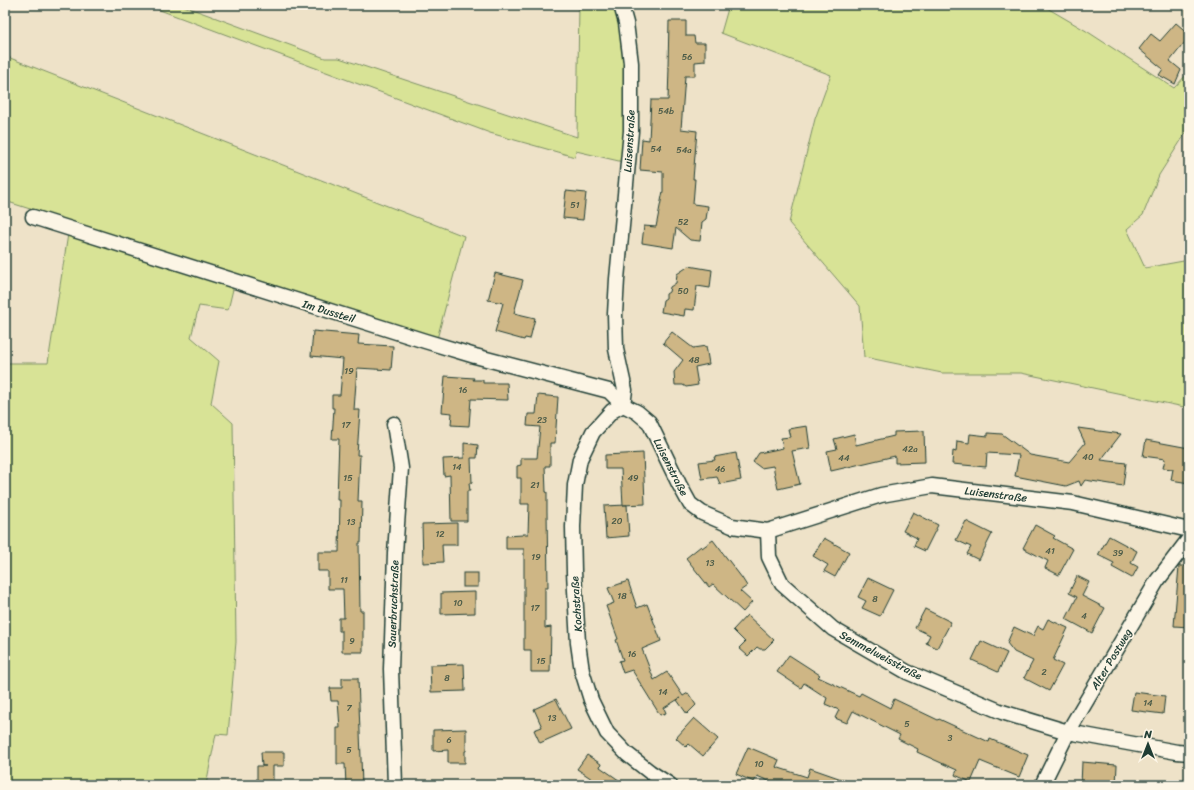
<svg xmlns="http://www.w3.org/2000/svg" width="1194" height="790" font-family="Sriracha,sans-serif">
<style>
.green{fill:#d8e396;stroke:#7c9065}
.building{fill:#ceb685;stroke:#1f3d34}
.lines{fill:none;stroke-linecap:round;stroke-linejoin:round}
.minor-casing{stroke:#1f3d34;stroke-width:17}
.minor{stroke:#fcf5e5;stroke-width:14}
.labels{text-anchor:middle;stroke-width:3.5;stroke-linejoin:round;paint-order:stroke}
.number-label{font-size:9px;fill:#4b5b48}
.street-label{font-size:11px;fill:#1f3d34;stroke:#fcf5e5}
</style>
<rect width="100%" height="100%" fill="#eee2c8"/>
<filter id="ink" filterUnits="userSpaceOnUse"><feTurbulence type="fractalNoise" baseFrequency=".025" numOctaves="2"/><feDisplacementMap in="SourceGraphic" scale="8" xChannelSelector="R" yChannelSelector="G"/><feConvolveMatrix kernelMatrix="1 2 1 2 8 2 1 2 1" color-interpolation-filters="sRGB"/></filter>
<g filter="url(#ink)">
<g class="green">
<polygon points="158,5 181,5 325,58 339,58 577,137 579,5 616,5 626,62 623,162 576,151 575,157 490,133 157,9"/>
<polygon points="729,5 1042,5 1088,32 1174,88 1189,72 1189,128 1159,175 1143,215 1127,229 1145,268 1189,260 1189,408 1021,373 942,373 864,357 860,306 789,223 815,119 831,75 721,33"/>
<polygon points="5,56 464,236 437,339 5,201"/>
<polygon points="68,234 234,285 228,310 199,306 191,337 219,361 211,403 233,423 236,642 228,735 216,734 206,785 5,785 5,363 48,363"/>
</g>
<g class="building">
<polygon points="669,21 686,21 686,36 694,36 695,43 705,43 705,61 695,62 695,76 685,76 681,129 697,131 693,179 695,179 693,204 708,206 706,219 702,222 700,241 690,240 676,228 673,248 642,243 644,226 656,227 663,191 663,172 640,170 642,139 649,140 651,100 668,100 669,67 668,67"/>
<polygon points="1176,23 1189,34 1189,37 1170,61 1181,70 1175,84 1159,75 1163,69 1139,49 1151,34 1160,41"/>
<polygon points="566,191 586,193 583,220 563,218"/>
<polygon points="689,266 712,270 710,288 697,286 694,310 685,309 684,316 661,312 663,300 666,298 666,294 669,292 670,287 676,283 677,274"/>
<polygon points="495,273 523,280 514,313 535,318 530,339 525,338 524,340 495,332 503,303 488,300"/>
<polygon points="313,331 359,335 358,344 393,346 391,370 357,368 354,410 360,410 357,455 360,455 358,501 362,501 361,543 359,543 360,611 363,611 363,652 342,652 342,631 339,631 339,618 344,618 343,589 328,589 328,571 318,571 318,552 339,552 340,500 337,500 339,439 332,439 334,408 332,408 332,395 340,395 343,359 311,356"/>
<polygon points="672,332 693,348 706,346 709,364 695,367 698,385 686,387 683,385 675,385 674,372 683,360 663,343"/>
<polygon points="445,376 474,378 473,380 483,380 483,383 507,383 508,400 471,399 469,426 451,425 452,413 442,412"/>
<polygon points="538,395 558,397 555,443 550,443 550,466 545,466 546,492 547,492 547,511 548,588 545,588 545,628 551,627 550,672 531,672 531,650 524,650 524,549 506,549 506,536 523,535 523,534 528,534 529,504 521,504 521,478 517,478 517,466 521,465 521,458 537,458 540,427 527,426 528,414 536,414"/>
<polygon points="807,426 810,448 792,451 800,484 778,489 773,466 761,468 753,462 759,453 783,448 781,438 790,437 788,429"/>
<polygon points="1078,428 1121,434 1101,460 1126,463 1123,486 1085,480 1081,486 1079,481 1066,486 1015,476 1019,455 987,453 986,467 952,464 953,451 956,452 957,441 969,443 970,434 988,436 988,433 1002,434 1030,455 1069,462 1085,443"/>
<polygon points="924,431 925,462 895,463 895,456 831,471 827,451 837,449 834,439 854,434 856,445 894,436 894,432"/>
<polygon points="1146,440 1189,448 1189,483 1171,480 1173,469 1163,468 1165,459 1143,456"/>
<polygon points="464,443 478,445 477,458 471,458 472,483 469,483 470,491 467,491 467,521 451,521 450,475 444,476 443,459 464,458"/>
<polygon points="643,453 645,504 623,505 621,469 605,469 605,455"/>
<polygon points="736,453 741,480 720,484 717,477 702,479 699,462 715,460 714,457"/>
<polygon points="627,505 629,536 606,538 604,506"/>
<polygon points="913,512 938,525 925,551 914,546 917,538 903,531"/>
<polygon points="966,521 992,534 979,560 967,554 971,547 956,540"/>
<polygon points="457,523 457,545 442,545 443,562 423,563 422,524"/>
<polygon points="1035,525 1055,536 1053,538 1073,549 1059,575 1045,568 1048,561 1023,548"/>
<polygon points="1109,536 1137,551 1131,563 1138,567 1132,578 1112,567 1114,563 1098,555"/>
<polygon points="824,538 849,552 835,577 824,571 828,565 813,556"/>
<polygon points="713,540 742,578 747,586 740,591 752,602 743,612 713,584 709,587 686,558 701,546 702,548"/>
<polygon points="1179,566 1189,566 1189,627 1174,626"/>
<rect x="463" y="573" width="15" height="14"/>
<polygon points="1077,576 1089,582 1082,596 1105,608 1092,633 1066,619 1077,597 1069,593"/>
<polygon points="868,578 893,590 880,616 862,608 866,601 858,597"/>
<polygon points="628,581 637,608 647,604 661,641 642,649 654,680 667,672 683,696 688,693 696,705 687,714 677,700 680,698 664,708 666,713 660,715 632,670 623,673 619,661 623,660 616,640 618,639 606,606 614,603 608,588"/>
<polygon points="475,592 475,613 441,614 441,593"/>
<polygon points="925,609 951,622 937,648 926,643 930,635 915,628"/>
<polygon points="747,615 774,640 765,649 760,649 757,647 748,656 739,648 745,642 733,630"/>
<polygon points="1048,619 1068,628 1053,660 1063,665 1049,691 1024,678 1033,661 1014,652 1007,643 1014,627 1033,636 1038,626 1043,629"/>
<polygon points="981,641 1007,653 998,672 972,660"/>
<polygon points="789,655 820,675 818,677 859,696 861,693 890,708 894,699 938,720 939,719 989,742 990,739 1028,755 1019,777 980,761 971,782 955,775 957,770 917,752 918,749 898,739 900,735 853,711 847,723 835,718 839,710 825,704 827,698 804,683 801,688 777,672"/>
<polygon points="464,664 465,691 431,692 430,665"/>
<polygon points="342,678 358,678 362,785 346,785 345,764 337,764 337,728 340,728 338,701 331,701 330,688 342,688"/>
<polygon points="1134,692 1165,696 1163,714 1131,710"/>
<polygon points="556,699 571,729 540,743 534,730 542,727 534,709"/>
<polygon points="694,718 718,739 703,756 689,744 686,747 676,738"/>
<polygon points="466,729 466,751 465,751 465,763 448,763 448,750 433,751 433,730"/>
<polygon points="748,747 779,760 776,767 807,777 810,768 853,783 853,785 778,785 757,776 754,782 736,774"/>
<polygon points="261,752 284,752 284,766 273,766 273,785 257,785 257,766 266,766 262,766"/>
<polygon points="587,755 601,764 600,767 626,785 588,785 592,779 577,769"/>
<polygon points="1082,762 1117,765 1116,785 1081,785"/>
</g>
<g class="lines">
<defs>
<g id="minor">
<polyline points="621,5 626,23 631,63 631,131 617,279 615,314 616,349 625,390 623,405"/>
<polyline points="33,217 425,341 475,356 609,391 623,405 637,412 649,422 679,484 690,504 702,513 732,526 768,531 881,495 932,486 1073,503 1189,530"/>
<polyline points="623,405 612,411 593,432 580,459 575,485 573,527 574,572 578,643 582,671 591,700 607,733 627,754 650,772 670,785"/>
<polyline points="394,424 401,468 395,553 391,669 395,785"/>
<polyline points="768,531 769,557 782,584 833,629 907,672 1002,712 1068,732 1177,752 1189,753"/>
<polyline points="1042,785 1068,732 1157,581 1189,539"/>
</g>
</defs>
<use href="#minor" class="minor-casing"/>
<use href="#minor" class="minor"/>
</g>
</g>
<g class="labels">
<g class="number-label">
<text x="687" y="60">56</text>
<text x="666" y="114">54b</text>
<text x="656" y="152">54</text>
<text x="684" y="153">54a</text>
<text x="575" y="208">51</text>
<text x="683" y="225">52</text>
<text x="683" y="294">50</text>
<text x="694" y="363">48</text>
<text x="349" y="374">19</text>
<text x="463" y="393">16</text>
<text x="542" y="423">23</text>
<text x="346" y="428">17</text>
<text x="910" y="452">42a</text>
<text x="1088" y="460">40</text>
<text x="844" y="461">44</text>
<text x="457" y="470">14</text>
<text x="720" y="472">46</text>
<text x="348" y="481">15</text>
<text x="633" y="481">49</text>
<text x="535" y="488">21</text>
<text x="617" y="524">20</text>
<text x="351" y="525">13</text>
<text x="440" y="537">12</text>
<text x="1050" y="554">41</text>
<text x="1118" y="556">39</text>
<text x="536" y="560">19</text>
<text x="710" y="566">13</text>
<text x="344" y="583">11</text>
<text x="622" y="599">18</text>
<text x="875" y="602">8</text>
<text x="458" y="606">10</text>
<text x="535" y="611">17</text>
<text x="1084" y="619">4</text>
<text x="352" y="644">9</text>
<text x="632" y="657">16</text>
<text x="541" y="664">15</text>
<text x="1044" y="675">2</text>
<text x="447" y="681">8</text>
<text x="663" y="695">14</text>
<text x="1148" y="706">14</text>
<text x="349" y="711">7</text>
<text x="552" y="721">13</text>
<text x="907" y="727">5</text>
<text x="950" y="741">3</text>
<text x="449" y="743">6</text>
<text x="349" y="753">5</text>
<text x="759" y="767">10</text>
</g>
<g class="street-label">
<text transform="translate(629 141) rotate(-87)" y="4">Luisenstraße</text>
<text transform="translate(329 311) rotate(17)" y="4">Im Dussteil</text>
<text transform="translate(671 467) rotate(63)" y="4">Luisenstraße</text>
<text transform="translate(996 494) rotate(7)" y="4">Luisenstraße</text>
<text transform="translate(393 604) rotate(-88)" y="4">Sauerbruchstraße</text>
<text transform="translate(576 604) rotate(-94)" y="4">Kochstraße</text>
<text transform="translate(881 655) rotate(28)" y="4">Semmelweisstraße</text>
<text transform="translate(1111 659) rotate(-59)" y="4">Alter Postweg</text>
</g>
</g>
<rect width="1194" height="790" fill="none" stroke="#fcf5e5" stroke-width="20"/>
<rect x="10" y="10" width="1174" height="770" fill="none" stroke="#1f3d34" stroke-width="1.5" filter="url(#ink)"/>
<g transform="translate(1148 744)" stroke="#fcf5e5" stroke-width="3" paint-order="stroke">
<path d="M0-3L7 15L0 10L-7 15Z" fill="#1f3d34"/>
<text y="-6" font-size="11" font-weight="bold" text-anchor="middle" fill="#1f3d34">N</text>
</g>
</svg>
